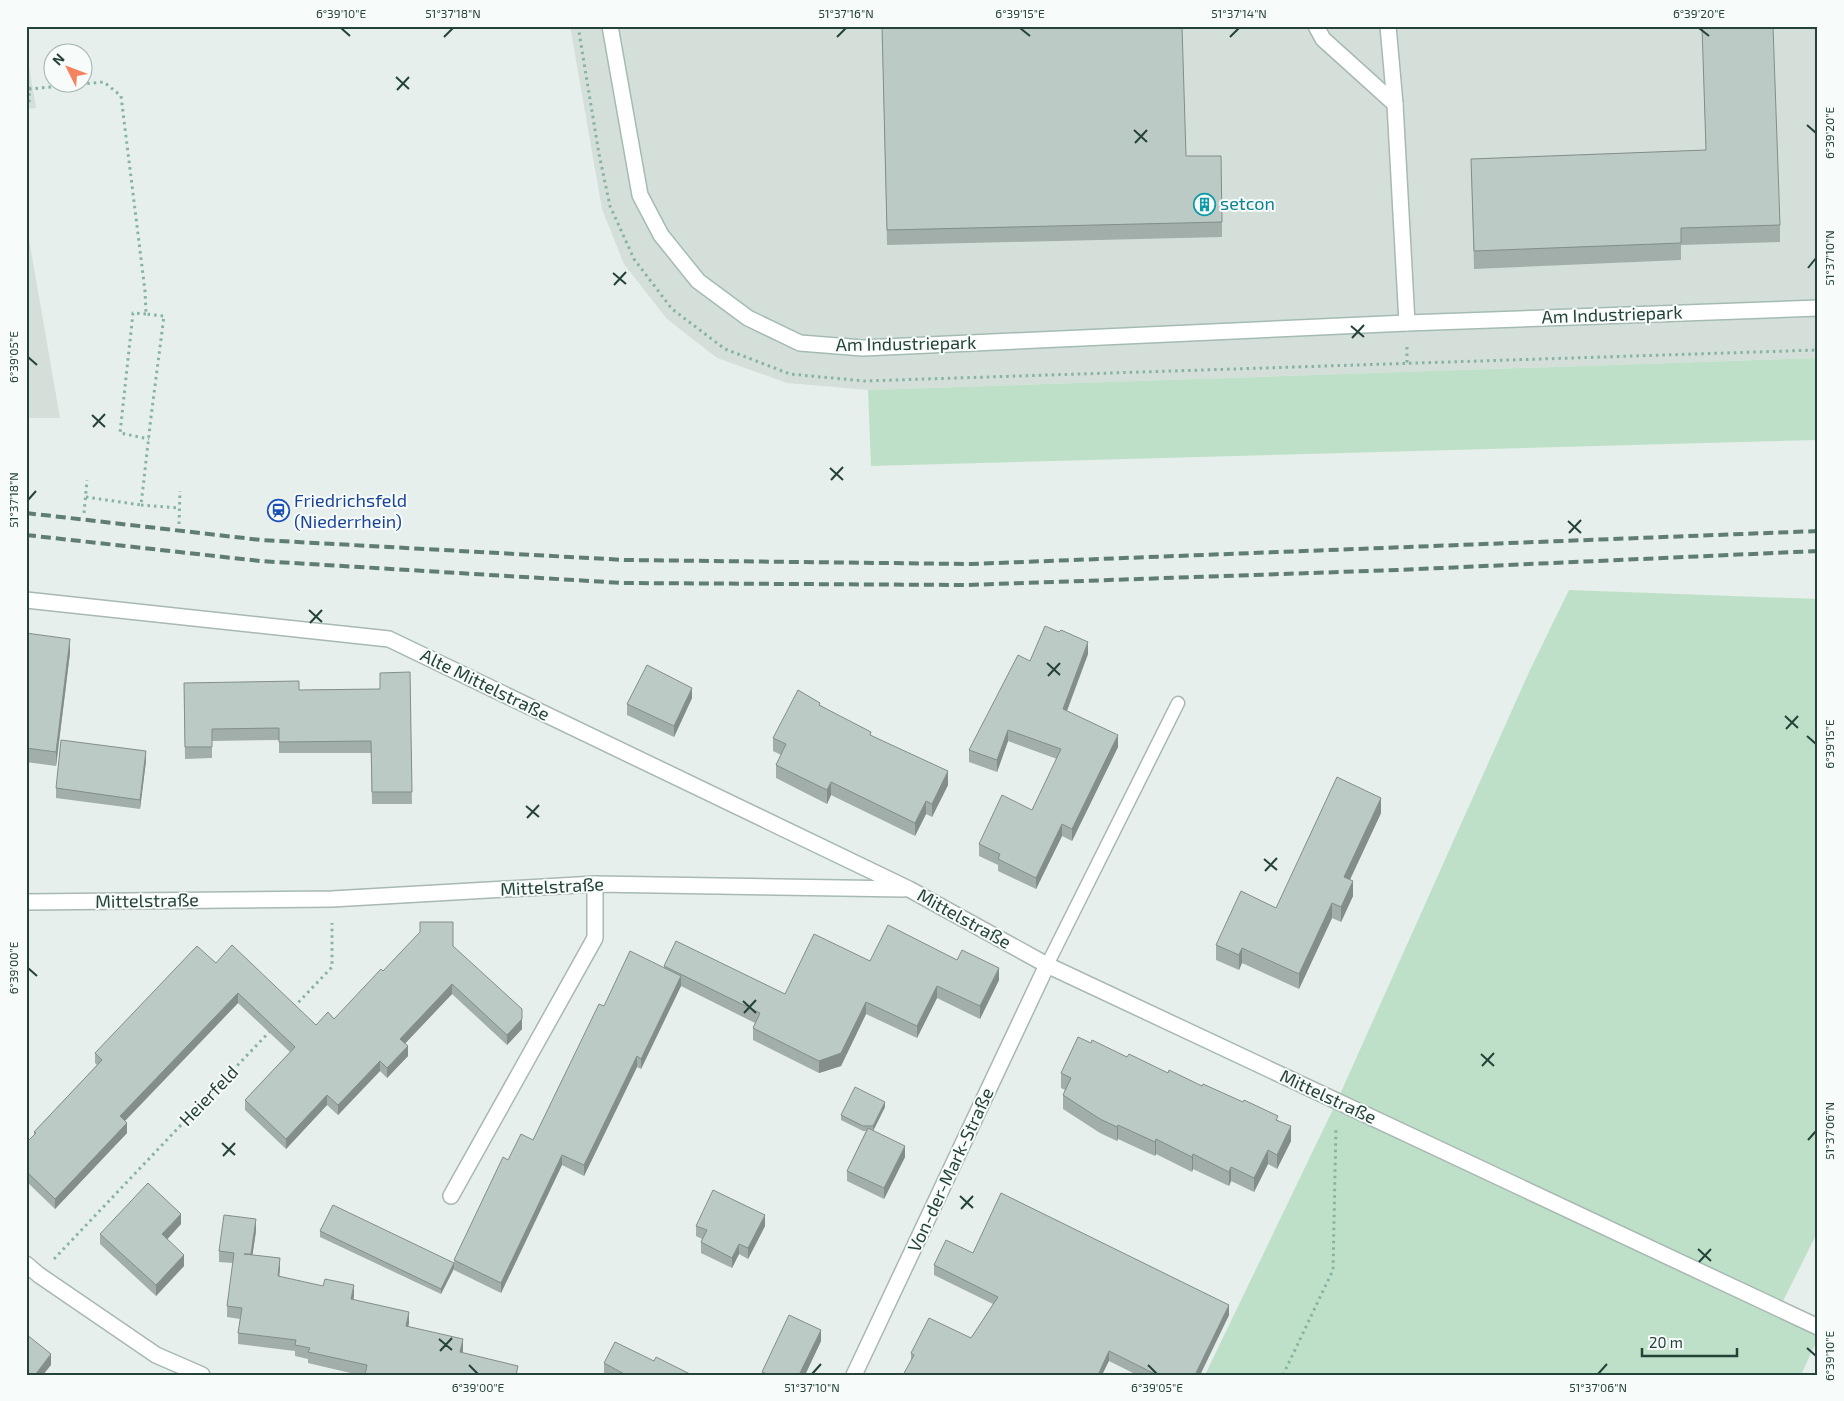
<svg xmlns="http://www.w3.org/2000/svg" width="1844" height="1401" font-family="'Exo 2',sans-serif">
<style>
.built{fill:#d4dfda}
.green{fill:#bfe0c8}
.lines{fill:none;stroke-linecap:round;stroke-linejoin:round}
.lane-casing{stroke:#a8b8b2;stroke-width:15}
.street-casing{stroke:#a8b8b2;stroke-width:18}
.secondary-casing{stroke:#a4bbb3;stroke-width:18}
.path{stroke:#86b3a5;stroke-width:3;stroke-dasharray:2.5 4;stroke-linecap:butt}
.lane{stroke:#fff;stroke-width:12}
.street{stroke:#fff;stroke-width:15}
.secondary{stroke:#fff;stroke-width:15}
.rail{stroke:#5f7d75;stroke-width:4;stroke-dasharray:10 5;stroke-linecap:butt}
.wall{fill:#a1aea9}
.shaded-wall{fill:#838d89}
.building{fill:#bbcac4;stroke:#838d89}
.ticks{fill:none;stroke:#24423a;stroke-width:2}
.labels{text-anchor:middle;stroke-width:4;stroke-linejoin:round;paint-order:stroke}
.culture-label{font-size:18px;fill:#0d838f;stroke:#f7fbf9;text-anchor:start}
.street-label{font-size:18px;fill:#24423a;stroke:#f7fbf9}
.transit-label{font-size:18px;fill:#164399;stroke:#f7fbf9;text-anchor:start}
.neatline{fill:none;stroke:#24423a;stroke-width:2}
.ticks-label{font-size:12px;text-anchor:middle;fill:#24423a}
</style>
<rect width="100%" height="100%" fill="#e6efeb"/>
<g class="built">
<polygon points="570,26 1818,26 1818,358 869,390 787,383 717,358 667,319 624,264 602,209"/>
<polygon points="26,49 36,108 26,109"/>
<polygon points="26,222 60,418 26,418"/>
</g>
<g class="green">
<polygon points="1818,358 1818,440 871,466 868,390"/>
<polygon points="1569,590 1818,599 1818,1231 1779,1309 1818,1327 1818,1338 1801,1375 1205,1375 1337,1101 1529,672"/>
</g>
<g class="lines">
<defs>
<polyline id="lane" points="1047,965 1178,703"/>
<g id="street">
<polyline points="1316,26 1323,39 1395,104"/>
<polyline points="1388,26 1395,104 1407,323"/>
<polyline points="26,600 389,639 909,889 1047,965 1818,1327"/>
<polyline points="26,902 332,899 595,884 904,889"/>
<polyline points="451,1196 595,938 595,884"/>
<polyline points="26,1264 39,1275 156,1355 202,1375"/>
<polyline points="854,1375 1047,965"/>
</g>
<polyline id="secondary" points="610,26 640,195 661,235 698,281 748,318 800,343 863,348 1407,323 1818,308"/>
</defs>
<use href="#lane" class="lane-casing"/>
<use href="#street" class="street-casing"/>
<use href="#secondary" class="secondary-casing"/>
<g class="path">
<polyline points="578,26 599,154 610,206 634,259 672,309 725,349 790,374 864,381 1818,350"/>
<polyline points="26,74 29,89 29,104 26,104"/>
<polyline points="29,89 104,82 121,96 145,291 146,314 164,316 151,417 141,505 86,497"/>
<polyline points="146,314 133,313 120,433 149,439"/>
<polyline points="1407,347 1407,364"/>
<polyline points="141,505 179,508"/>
<polyline points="84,513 87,480"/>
<polyline points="179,524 180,491"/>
<polyline points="294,1007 332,967 332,923"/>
<polyline points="54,1259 272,1029"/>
<polyline points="1283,1375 1333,1270 1336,1127"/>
</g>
<use href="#lane" class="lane"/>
<use href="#street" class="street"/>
<use href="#secondary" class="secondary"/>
<g class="rail">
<polyline points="26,513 261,540 625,560 971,564 1818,531"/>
<polyline points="26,535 260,561 623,583 966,585 1397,570 1818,551"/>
</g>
</g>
<g class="wall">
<polygon points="882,26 1186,156 1222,222 1222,237 887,245"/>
<polygon points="1702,26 1780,225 1780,242 1681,245 1681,260 1474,269 1471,159 1706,150"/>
<polygon points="26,633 70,653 56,766 26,762"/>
<polygon points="1088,654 1067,711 1118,747 1072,841 1062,836 1036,889 998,871 998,865 979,856 979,844 1032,810 1057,759 1008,741 997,772 969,762 969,750 1030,661"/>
<polygon points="410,672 412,804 372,804 371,753 279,753 279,740 212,741 212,758 185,759 184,683 299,690 380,689"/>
<polygon points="692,698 674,737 627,715 627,704"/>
<polygon points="820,705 871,735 948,785 932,817 926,814 915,836 831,795 827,804 776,778 776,765 781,755 773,751 773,738"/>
<polygon points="146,761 140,809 56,798 56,788"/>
<polygon points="1381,813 1350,880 1353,896 1341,922 1332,918 1299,989 1242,963 1239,970 1216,960 1216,945 1276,908"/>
<polygon points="453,946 522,1029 507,1045 452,994 405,1043 408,1056 387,1078 380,1071 338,1115 327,1105 286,1149 245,1110 245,1100 290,1052 238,1003 125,1121 127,1133 55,1209 26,1181 26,1143 34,1135 34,1132 97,1065 95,1063 95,1053 216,963 316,1025 334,1019 383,971"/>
<polygon points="957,960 999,980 980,1019 937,998 917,1038 866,1014 841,1066 819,1073 753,1040 753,1028 755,1023 681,986 641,1069 637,1067 584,1176 562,1165 501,1293 454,1270 454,1269 441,1294 320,1237 320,1231 454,1263 454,1260 508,1160 533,1140 604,1006 664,968 664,966 785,994 870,961"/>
<polygon points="1091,1043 1202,1086 1278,1120 1291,1141 1277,1169 1268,1164 1254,1192 1231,1181 1229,1186 1193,1169 1192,1172 1156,1154 1155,1156 1118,1139 1117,1141 1100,1133 1063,1109 1063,1095 1065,1090 1061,1088 1061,1073"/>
<polygon points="885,1107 873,1131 905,1157 884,1199 847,1181 847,1171 866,1131 863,1131 841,1120 841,1115"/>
<polygon points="181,1224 167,1239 184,1266 156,1296 100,1244 100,1234"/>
<polygon points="696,1226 765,1226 748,1259 739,1254 732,1268 701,1253 701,1242 702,1239 696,1236"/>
<polygon points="256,1231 252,1255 280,1269 279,1277 354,1296 353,1300 409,1323 408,1326 463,1350 463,1353 518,1375 359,1375 308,1363 308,1359 295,1356 295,1351 238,1344 238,1333 240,1319 227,1317 227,1306 233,1263 219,1262 219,1251"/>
<polygon points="973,1253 1229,1315 1200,1375 1137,1375 1109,1361 911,1359 911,1353 971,1338 993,1304 934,1275 934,1265"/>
<polygon points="821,1341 805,1375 762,1375 762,1372"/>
<polygon points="654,1361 692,1375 607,1375 604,1373 604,1363"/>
</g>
<g class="shaded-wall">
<polygon points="70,639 70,653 56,766 56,752"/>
<polygon points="1088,642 1088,654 1063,721 1063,709"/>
<polygon points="692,688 692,698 674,737 674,726"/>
<polygon points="1008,730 1008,741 997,772 997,760"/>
<polygon points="1118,735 1118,747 1072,841 1072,829"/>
<polygon points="146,751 146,761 140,809 140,800"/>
<polygon points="948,771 948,785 932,817 932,804"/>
<polygon points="831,782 831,795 827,804 827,790"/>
<polygon points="1381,798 1381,813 1344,892 1344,877"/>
<polygon points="926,801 926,814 915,836 915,823"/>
<polygon points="1062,824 1062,836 1036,889 1036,878"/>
<polygon points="1353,881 1353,896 1341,922 1341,907"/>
<polygon points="1332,903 1332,918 1299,989 1299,974"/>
<polygon points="1242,948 1242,963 1239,970 1239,955"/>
<polygon points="999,968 999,980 980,1019 980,1006"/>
<polygon points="681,976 681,986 641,1069 641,1059"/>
<polygon points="452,984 452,994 400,1049 400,1039"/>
<polygon points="937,986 937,998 917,1038 917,1026"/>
<polygon points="238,993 238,1003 120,1126 120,1116"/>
<polygon points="866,1002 866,1014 841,1066 819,1073 819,1061"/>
<polygon points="522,1019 522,1029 507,1045 507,1035"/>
<polygon points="408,1046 408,1056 387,1078 387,1068"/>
<polygon points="637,1056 637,1067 584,1176 584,1165"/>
<polygon points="380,1061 380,1071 338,1115 338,1105"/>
<polygon points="327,1095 327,1105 286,1149 286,1139"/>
<polygon points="885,1102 885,1107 873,1131 873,1126"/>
<polygon points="127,1123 127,1133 55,1209 55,1199"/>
<polygon points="1118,1125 1118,1139 1117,1141 1117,1127"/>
<polygon points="1291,1126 1291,1141 1277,1169 1277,1155"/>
<polygon points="1156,1139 1156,1154 1155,1156 1155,1142"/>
<polygon points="905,1146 905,1157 884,1199 884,1188"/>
<polygon points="1268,1150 1268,1164 1254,1192 1254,1178"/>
<polygon points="1193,1154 1193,1169 1192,1172 1192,1157"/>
<polygon points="562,1155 562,1165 501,1293 501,1283"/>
<polygon points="1231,1167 1231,1181 1229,1186 1229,1172"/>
<polygon points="181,1214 181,1224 162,1245 162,1234"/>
<polygon points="765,1215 765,1226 748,1259 748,1248"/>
<polygon points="256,1219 256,1231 251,1266 251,1254"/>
<polygon points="739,1244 739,1254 732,1268 732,1258"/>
<polygon points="184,1255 184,1266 156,1296 156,1285"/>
<polygon points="280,1258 280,1269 278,1287 278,1276"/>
<polygon points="454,1263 454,1268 441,1294 441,1289"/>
<polygon points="354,1285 354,1296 351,1310 351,1299"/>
<polygon points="1229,1305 1229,1315 1200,1375 1195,1375"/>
<polygon points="409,1312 409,1323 406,1337 406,1326"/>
<polygon points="821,1330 821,1341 805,1375 799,1375"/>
<polygon points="463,1339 463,1350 460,1363 460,1352"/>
<polygon points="1109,1351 1109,1361 1102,1375 1098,1375"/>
<polygon points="51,1354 51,1365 43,1375 35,1375"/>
</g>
<g class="building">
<polygon points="882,26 1182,26 1186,156 1221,156 1222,222 887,230"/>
<polygon points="1702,26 1773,26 1780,225 1681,228 1681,243 1474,251 1471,159 1706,150"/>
<polygon points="1045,626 1059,632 1061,630 1088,642 1063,709 1118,735 1072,829 1062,824 1036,878 998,859 1000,854 979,844 1002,795 1032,810 1061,749 1008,730 997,760 969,750 1018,655 1030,661"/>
<polygon points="26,633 70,639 56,752 26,748"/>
<polygon points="647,665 692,688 674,726 627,704"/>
<polygon points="410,672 412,792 372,792 371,741 279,742 279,728 212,729 212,747 185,747 184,683 299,681 299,690 380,689 380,673"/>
<polygon points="798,690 820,703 819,705 871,732 870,735 948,771 932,804 926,801 915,823 831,782 827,790 776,765 786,744 773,738"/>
<polygon points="61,740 146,751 140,800 56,788"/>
<polygon points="1337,777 1381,798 1344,877 1353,881 1341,907 1332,903 1299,974 1242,948 1239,955 1216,945 1241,891 1276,908"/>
<polygon points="420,922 453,922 453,946 522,1009 522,1019 507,1035 452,984 400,1039 408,1046 387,1068 380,1061 338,1105 327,1095 286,1139 245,1100 295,1047 238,993 120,1116 127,1123 55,1199 26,1171 26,1143 36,1133 34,1132 102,1060 95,1053 197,946 216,963 232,945 316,1025 328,1012 334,1019 381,969 383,971 420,932"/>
<polygon points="888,925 957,960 962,950 999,968 980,1006 937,986 917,1026 866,1002 841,1053 819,1061 753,1028 760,1013 664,966 676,941 785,994 814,934 870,961"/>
<polygon points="630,951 681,976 641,1059 637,1056 584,1165 562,1155 501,1283 454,1260 503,1157 508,1160 521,1134 533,1140 599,1004 604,1006"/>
<polygon points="1078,1037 1091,1043 1092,1040 1127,1057 1129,1054 1168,1073 1169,1070 1202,1086 1203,1084 1243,1102 1244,1100 1278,1116 1276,1120 1291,1126 1277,1155 1268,1150 1254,1178 1231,1167 1229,1172 1193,1154 1192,1157 1156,1139 1155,1142 1118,1125 1117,1127 1100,1119 1063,1095 1071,1078 1061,1073"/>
<polygon points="855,1087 885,1102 873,1126 863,1126 841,1115"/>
<polygon points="868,1128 905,1146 884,1188 847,1171"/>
<polygon points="148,1183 181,1214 162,1234 184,1255 156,1285 100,1234"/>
<polygon points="713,1190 765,1215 748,1248 739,1244 732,1258 701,1242 707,1230 696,1226"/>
<polygon points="1001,1193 1229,1305 1195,1375 1157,1375 1109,1351 1098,1375 903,1375 914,1355 911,1353 929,1318 971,1338 998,1297 934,1265 946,1240 973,1253"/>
<polygon points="333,1205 454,1263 441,1289 320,1231"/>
<polygon points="224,1215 256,1219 251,1254 244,1254 280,1258 278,1276 323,1286 325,1279 354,1285 351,1299 409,1312 406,1326 463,1339 460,1352 518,1366 516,1375 365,1375 367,1365 308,1352 310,1348 295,1345 296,1340 238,1333 242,1308 227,1306 234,1253 219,1251"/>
<polygon points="789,1315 821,1330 799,1375 769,1375 762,1372"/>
<polygon points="26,1334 51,1354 35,1375 26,1375"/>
<polygon points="615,1342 654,1361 656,1357 692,1375 626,1375 604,1363"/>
</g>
<path class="ticks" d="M341 28 350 36M1020 28 1030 36M1699 28 1709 36M444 37 453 28M837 37 846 28M1230 37 1239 28M396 77 409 89M397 90 409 77M1807 125 1816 133M1134 130 1147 142M1135 143 1147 130M1808 268 1816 258M613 273 626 284M614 285 626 272M1351 326 1364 337M1352 338 1364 325M28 357 37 365M92 415 105 427M93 427 105 414M830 468 843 480M831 480 843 467M28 500 36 491M1568 521 1581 533M1569 533 1581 520M309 610 322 622M310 623 322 610M1047 663 1060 675M1048 676 1060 663M1785 716 1798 728M1786 729 1798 716M1807 736 1816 744M526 806 539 817M527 818 539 805M1264 859 1277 870M1265 871 1277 858M28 968 37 976M743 1001 756 1013M744 1013 756 1000M1481 1054 1494 1066M1482 1066 1494 1053M1808 1140 1816 1131M222 1143 235 1155M223 1156 235 1143M960 1196 973 1208M961 1209 973 1196M1698 1249 1711 1261M1699 1262 1711 1249M439 1339 452 1350M1807 1348 1816 1356M440 1351 452 1338M469 1365 478 1374M1148 1365 1157 1374M812 1374 821 1364M1598 1374 1607 1364"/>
<defs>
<symbol id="building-ring" viewBox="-11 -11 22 22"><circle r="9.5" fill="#f7fbf9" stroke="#0f9aa8" stroke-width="1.5"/><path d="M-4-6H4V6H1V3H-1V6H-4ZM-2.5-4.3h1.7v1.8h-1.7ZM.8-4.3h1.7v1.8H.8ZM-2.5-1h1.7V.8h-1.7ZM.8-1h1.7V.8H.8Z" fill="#0f9aa8"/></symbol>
<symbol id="station-ring" viewBox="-11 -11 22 22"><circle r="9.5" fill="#f7fbf9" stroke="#1a4fb4" stroke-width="1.5"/><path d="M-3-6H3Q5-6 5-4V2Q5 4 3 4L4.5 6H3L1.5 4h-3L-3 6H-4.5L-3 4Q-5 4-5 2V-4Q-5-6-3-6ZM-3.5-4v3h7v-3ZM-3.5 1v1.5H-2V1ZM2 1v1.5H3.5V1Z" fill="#1a4fb4"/></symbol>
</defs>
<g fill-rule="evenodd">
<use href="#building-ring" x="1192" y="192" width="25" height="25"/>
<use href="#station-ring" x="266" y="498" width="25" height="25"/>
</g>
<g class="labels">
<g class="culture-label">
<text x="1220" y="210">setcon</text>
</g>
<g class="street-label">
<text transform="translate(1612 315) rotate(-2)" y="6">Am Industriepark</text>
<text transform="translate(906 344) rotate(-1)" y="6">Am Industriepark</text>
<text transform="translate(485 685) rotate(26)" y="6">Alte Mittelstraße</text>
<text transform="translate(552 887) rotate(-3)" y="6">Mittelstraße</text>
<text transform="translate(147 901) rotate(-1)" y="6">Mittelstraße</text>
<text transform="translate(964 919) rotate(29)" y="6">Mittelstraße</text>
<text transform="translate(209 1096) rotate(-46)" y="6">Heierfeld</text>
<text transform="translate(1328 1097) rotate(25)" y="6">Mittelstraße</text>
<text transform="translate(951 1170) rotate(-65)" y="6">Von-der-Mark-Straße</text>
</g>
<g class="transit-label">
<text x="294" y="507">Friedrichsfeld<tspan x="294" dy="21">(Niederrhein)</tspan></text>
</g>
</g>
<rect width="1844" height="1401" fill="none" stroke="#f7fbf9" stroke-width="55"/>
<g transform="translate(68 68) rotate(312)"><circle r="24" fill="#f7fbf9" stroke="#a3b1ad"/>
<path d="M0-4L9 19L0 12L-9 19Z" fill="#f4845f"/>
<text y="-8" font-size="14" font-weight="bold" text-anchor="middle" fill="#24423a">N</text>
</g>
<path d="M1642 1348v8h95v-8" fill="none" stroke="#24423a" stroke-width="2.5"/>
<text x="1649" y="1348" font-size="15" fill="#24423a" stroke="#f7fbf9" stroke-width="4" paint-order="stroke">20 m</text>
<rect x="28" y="28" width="1788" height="1346" class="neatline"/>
<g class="ticks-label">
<text x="341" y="18">6°39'10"E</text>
<text x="453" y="18">51°37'18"N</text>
<text x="846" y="18">51°37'16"N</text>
<text x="1020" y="18">6°39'15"E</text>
<text x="1239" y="18">51°37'14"N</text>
<text x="1699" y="18">6°39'20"E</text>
<text transform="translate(1830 133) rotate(-90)" y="4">6°39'20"E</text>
<text transform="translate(1830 258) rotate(-90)" y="4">51°37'10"N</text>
<text transform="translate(14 357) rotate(-90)" y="4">6°39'05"E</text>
<text transform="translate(14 500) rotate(-90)" y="4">51°37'18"N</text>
<text transform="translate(1830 744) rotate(-90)" y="4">6°39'15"E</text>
<text transform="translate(14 968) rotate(-90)" y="4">6°39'00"E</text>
<text transform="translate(1830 1131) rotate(-90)" y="4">51°37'06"N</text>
<text transform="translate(1830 1356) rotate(-90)" y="4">6°39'10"E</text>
<text x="478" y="1392">6°39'00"E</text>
<text x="812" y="1392">51°37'10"N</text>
<text x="1157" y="1392">6°39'05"E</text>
<text x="1598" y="1392">51°37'06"N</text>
</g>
</svg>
